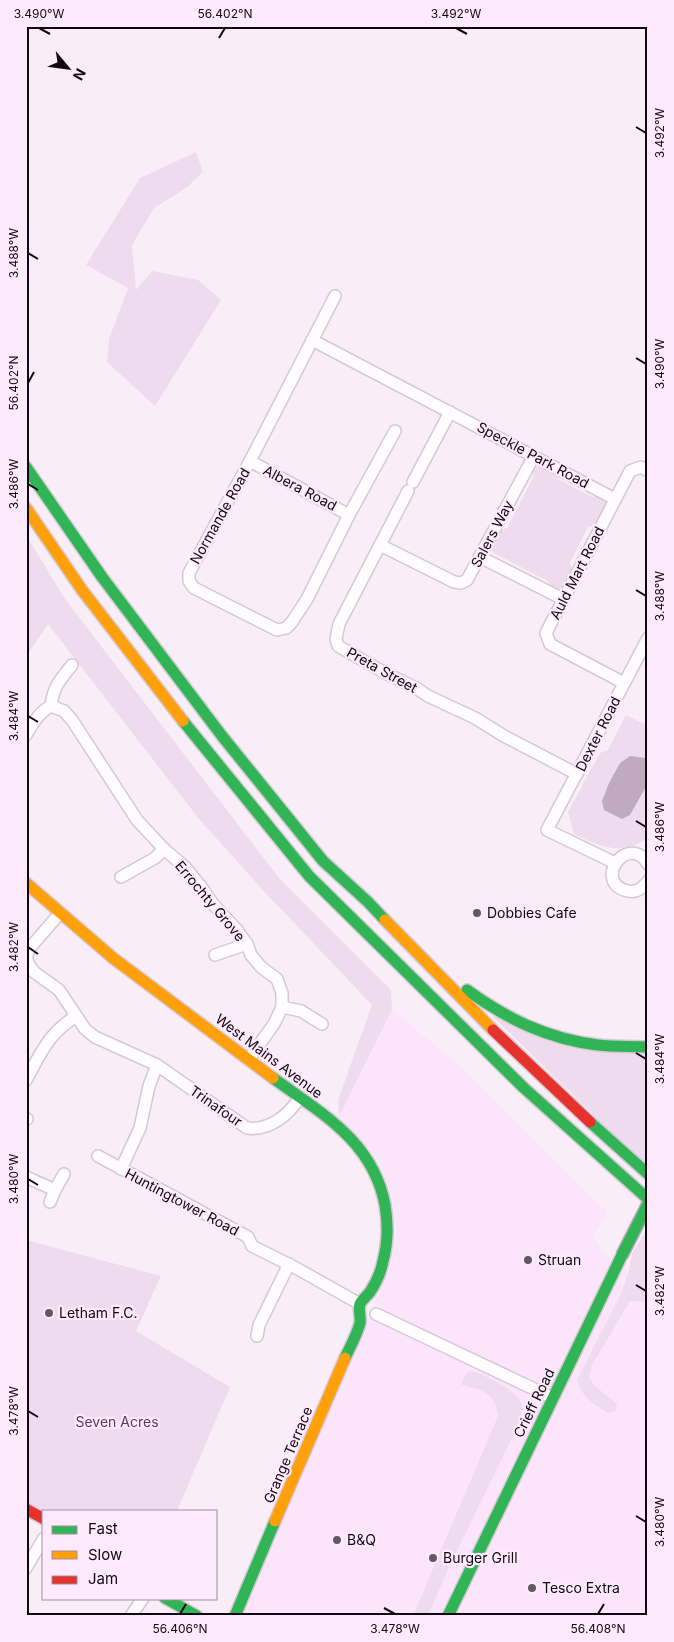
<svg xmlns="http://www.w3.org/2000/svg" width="674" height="1642" font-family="Inter,sans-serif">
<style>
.built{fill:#fce4fb}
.green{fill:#efdbee}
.water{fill:#bfaabe}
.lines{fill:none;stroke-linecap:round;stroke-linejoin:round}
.street-casing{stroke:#d4c9d3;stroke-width:14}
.fast-casing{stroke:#d4c9d3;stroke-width:14}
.slow-casing{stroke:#d4c9d3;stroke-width:14}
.jam-casing{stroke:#d4c9d3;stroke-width:14}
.street{stroke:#fefcfe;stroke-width:11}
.fast{stroke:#30b455;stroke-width:11}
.slow{stroke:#ff9f0a;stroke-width:11}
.jam{stroke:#e5322d;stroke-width:11}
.fast-bridge-casing{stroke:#b4a6b4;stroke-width:14;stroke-linecap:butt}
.fast-bridge{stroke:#30b455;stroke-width:11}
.ticks{fill:none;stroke:#110811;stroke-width:2}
.poi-dot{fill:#625862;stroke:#fdeafc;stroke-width:2}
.labels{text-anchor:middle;stroke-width:4.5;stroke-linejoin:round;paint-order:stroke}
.street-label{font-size:14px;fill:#110811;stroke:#fdeafc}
.poi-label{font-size:14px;fill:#110811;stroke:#fdeafc;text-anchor:start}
.park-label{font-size:14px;fill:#5e395d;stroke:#fdeafc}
.neatline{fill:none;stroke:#110811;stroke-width:2}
.ticks-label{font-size:12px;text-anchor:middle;fill:#110811}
</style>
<rect width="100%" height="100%" fill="#f9eef8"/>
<polygon class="built" points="392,1009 462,1068 607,1212 594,1236 604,1255 648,1281 648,1616 241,1616 379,1294 397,1231 380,1161 339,1117"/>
<g class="green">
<polygon points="196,152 203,172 186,188 154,208 132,245 136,290 152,271 198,280 221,300 155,406 107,362 109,339 128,288 86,265 140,178"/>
<polygon points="538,467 544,467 556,473 558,479 592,497 599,495 604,500 607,506 596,526 588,527 570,563 573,571 563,589 550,588 548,581 492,552 492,546 501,530 507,528 534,476 532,471"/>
<polygon points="26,535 65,599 279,878 391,990 392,1009 339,1117 338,1100 372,1005 260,887 199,819 48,624 26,657 26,602 28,599 26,596"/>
<path d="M626 715 648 726V838C642 841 636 846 629 847 610 852 592 842 574 834L568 812 600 753 608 750Z"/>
<polygon points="492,1016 648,1055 648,1168"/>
<path d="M646 1231 648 1234V1302L630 1301 592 1365 589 1378 595 1386 617 1404 616 1411 608 1413C592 1402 583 1399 577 1380L622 1292 629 1270 632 1253Z"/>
<polygon points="26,1240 161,1276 136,1331 230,1387 177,1511 44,1511 26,1503"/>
<path d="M469 1371C480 1372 511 1388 518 1397 520 1400 521 1405 523 1408L516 1430 448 1569 428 1616H413L498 1416C495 1392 483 1390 462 1385L463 1379Z"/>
</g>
<polygon class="water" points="630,756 645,758 648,760 648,783 630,815 622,819 604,810 602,801 609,783 620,763"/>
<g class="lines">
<defs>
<g id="street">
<polyline points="335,296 250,461 189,573 189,581 194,588 277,630 286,628 292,622 307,599 349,515 395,431"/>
<polyline points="312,340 615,499"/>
<polyline points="250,461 349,515"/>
<polyline points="413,482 450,412"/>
<polyline points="408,491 339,624 336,639 338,646 387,674 416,688 428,696 475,718 504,736 577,774"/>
<polyline points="380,545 454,582 461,583 467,580 534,456"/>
<polyline points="480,557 563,599"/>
<polyline points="624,683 550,644 546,633 630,471 641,467 648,471"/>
<path d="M51 706C53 687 60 680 72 665"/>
<path d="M26 735C33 723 39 712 51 706L64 711 72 720 137 820 164 849 185 867 202 888 213 904 237 930 247 944 251 955 261 967 277 979 282 993V1007L274 1024 253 1053 249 1060"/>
<polyline points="615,863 547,830 648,638"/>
<path d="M648 864C628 831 591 883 628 891 636 893 643 888 648 881"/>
<polyline points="121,877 155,858 164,849"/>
<path d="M60 913 29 949 27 955V960L29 965 34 972 59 990 85 1029 95 1037 157 1065 247 1128C269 1131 289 1115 300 1097"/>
<polyline points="215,955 247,944"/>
<polyline points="282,1007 301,1011 322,1024"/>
<path d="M26 1080C41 1053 48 1034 75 1017"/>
<polyline points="26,1119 27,1119"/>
<polyline points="98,1156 248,1237 252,1246 296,1268 360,1304"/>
<polyline points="121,1169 140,1128 149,1086 157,1065"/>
<polyline points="26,1177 55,1190"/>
<polyline points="50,1202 55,1190 64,1174"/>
<polyline points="376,1314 553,1398"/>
<polyline points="257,1336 259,1325 289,1264"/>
<polyline points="26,1568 44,1538"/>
<polyline points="131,1616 143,1598"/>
</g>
<g id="fast">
<polyline points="26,467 102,577 222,736 323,861 368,902 385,920"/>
<polyline points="183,721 309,876 524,1088 648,1199"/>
<path d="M467 990C507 1019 548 1039 598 1045 614 1047 631 1046 648 1047"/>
<path d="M273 1078C321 1113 373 1141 385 1205 388 1223 388 1243 383 1261 381 1272 376 1283 370 1292 367 1296 362 1300 360 1304 358 1309 361 1317 360 1323 357 1335 350 1347 345 1358"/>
<polyline points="590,1122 648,1174"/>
<polyline points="165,1598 197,1616"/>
<polyline points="235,1616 275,1521"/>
<polyline points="448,1616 622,1255"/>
</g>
<g id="slow">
<polyline points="26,508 82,590 183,721"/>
<polyline points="26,883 113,958 273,1078"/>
<polyline points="385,920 493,1030"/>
<polyline points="275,1521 345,1358"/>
</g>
<g id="jam">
<polyline points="493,1030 590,1122"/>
<polyline points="26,1509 44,1519"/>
</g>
</defs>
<use href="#street" class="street-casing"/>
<use href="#fast" class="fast-casing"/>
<use href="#slow" class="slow-casing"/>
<use href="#jam" class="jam-casing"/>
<use href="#street" class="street"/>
<use href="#fast" class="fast"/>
<use href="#slow" class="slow"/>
<use href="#jam" class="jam"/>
<defs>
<polyline id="fast-bridge" points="622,1255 648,1204"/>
</defs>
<use href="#fast-bridge" class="fast-bridge-casing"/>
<use href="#fast-bridge" class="fast-bridge"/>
</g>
<path class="ticks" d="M39 28 50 34M456 28 467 34M219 38 225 28M636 127 646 133M28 253 38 259M636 358 646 364M28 383 34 372M28 484 38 490M636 590 646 596M28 716 38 722M636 821 646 827M28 947 38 954M636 1053 646 1059M28 1179 38 1185M636 1285 646 1291M28 1411 38 1417M636 1516 646 1522M384 1608 395 1614M180 1614 186 1604M598 1614 604 1604"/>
<g class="poi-dot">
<circle cx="477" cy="913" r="5"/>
<circle cx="528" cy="1260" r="5"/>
<circle cx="49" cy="1313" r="5"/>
<circle cx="337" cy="1540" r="5"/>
<circle cx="433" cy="1558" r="5"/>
<circle cx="532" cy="1588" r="5"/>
</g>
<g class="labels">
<g class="street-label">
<text transform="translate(533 455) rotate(28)" y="5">Speckle Park Road</text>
<text transform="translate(300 488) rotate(28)" y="5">Albera Road</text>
<text transform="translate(220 516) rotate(-61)" y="5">Normande Road</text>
<text transform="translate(492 534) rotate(-62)" y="5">Salers Way</text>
<text transform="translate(577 573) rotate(-63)" y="5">Auld Mart Road</text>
<text transform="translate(382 670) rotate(29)" y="5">Preta Street</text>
<text transform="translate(598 734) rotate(-63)" y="5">Dexter Road</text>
<text transform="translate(210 901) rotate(50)" y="5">Errochty Grove</text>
<text transform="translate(269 1056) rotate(37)" y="5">West Mains Avenue</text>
<text transform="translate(216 1106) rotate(35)" y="5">Trinafour</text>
<text transform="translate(182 1202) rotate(28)" y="5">Huntingtower Road</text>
<text transform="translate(534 1403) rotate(-64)" y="5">Crieff Road</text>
<text transform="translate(288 1455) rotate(-67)" y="5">Grange Terrace</text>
</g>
<g class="poi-label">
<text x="487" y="918">Dobbies Cafe</text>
<text x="538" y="1265">Struan</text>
<text x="59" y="1318">Letham F.C.</text>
<text x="347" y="1545">B&amp;Q</text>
<text x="443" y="1563">Burger Grill</text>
<text x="542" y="1593">Tesco Extra</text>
</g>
<g class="park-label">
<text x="117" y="1427">Seven Acres</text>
</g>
</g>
<rect width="674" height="1642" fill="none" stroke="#fdeafc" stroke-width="55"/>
<rect x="42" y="1510" width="175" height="90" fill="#fdeafc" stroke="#9f909e"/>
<rect x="52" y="1526" width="25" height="8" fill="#30b455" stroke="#9f909e"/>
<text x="88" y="1534" font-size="15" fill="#110811">Fast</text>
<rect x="52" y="1551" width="25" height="8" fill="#ff9f0a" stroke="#9f909e"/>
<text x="88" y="1560" font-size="15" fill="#110811">Slow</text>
<rect x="52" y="1576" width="25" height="8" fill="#e5322d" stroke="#9f909e"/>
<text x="88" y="1584" font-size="15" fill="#110811">Jam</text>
<g transform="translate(68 68) rotate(119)" stroke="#fdeafc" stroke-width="4" paint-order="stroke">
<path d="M0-4L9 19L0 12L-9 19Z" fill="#110811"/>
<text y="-8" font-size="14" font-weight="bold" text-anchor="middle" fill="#110811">N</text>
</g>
<rect x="28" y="28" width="618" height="1586" class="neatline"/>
<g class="ticks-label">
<text x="39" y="18">3.490°W</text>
<text x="225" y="18">56.402°N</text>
<text x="456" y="18">3.492°W</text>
<text transform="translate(660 133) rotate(-90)" y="4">3.492°W</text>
<text transform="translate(14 253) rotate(-90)" y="4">3.488°W</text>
<text transform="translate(660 364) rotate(-90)" y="4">3.490°W</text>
<text transform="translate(14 383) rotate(-90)" y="4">56.402°N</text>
<text transform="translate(14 484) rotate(-90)" y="4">3.486°W</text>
<text transform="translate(660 596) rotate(-90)" y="4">3.488°W</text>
<text transform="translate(14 716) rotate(-90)" y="4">3.484°W</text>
<text transform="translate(660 827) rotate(-90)" y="4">3.486°W</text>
<text transform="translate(14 947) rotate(-90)" y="4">3.482°W</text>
<text transform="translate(660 1059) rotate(-90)" y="4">3.484°W</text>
<text transform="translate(14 1179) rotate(-90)" y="4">3.480°W</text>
<text transform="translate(660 1291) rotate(-90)" y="4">3.482°W</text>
<text transform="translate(14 1411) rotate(-90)" y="4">3.478°W</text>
<text transform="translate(660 1522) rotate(-90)" y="4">3.480°W</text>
<text x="180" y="1633">56.406°N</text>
<text x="395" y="1633">3.478°W</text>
<text x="598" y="1633">56.408°N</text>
</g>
</svg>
